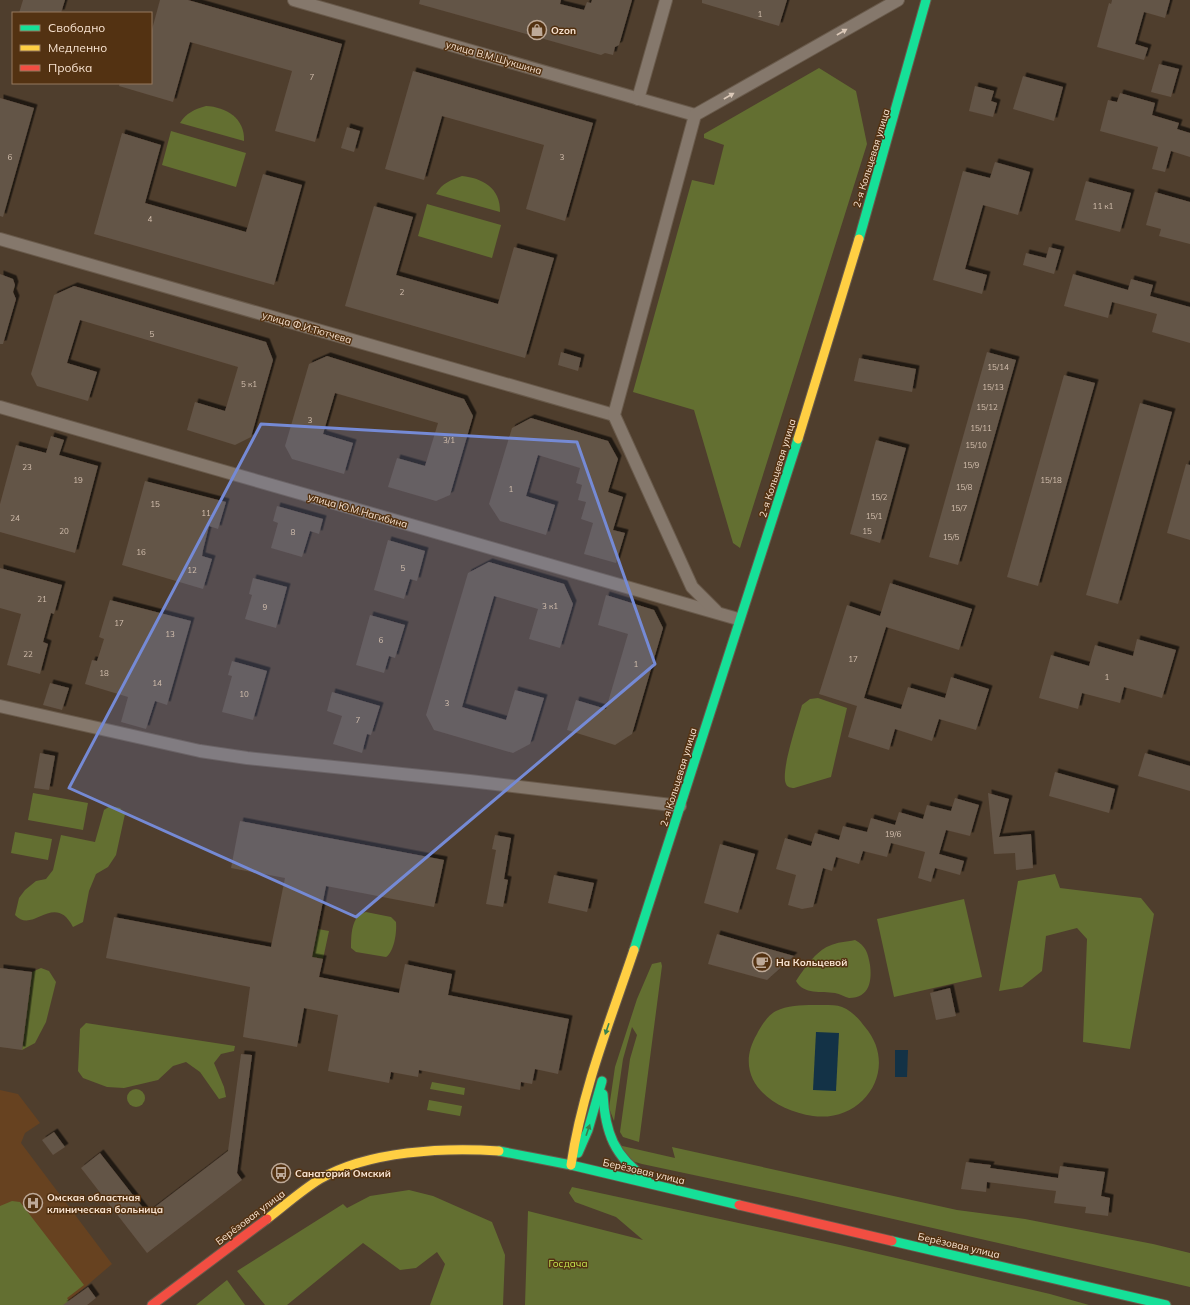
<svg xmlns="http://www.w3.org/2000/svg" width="1190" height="1305" font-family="Mulish,sans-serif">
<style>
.built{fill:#674220}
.green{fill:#636f31}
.water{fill:#133246}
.building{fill:#645446;filter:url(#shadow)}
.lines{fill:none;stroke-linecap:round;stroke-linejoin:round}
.street-casing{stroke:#695a4b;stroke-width:14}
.fast-casing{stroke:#695a4b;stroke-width:11}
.slow-casing{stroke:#695a4b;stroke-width:11}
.jam-casing{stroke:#695a4b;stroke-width:11}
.street{stroke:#85786c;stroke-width:12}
.fast{stroke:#16e098;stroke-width:9}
.slow{stroke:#ffcf43;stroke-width:9}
.jam{stroke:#f24e42;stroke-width:9}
.oneway{fill:#dbc8b8}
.oneway2{fill:#38804e}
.marked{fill:#758ad5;fill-opacity:0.2;stroke:#758ad5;stroke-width:3;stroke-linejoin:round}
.labels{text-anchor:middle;stroke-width:3;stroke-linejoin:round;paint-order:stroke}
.number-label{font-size:8px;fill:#d3bfae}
.poi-label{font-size:10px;font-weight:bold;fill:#f8e3d1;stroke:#533212;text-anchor:start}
.street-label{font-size:10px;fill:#f8e3d1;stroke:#533212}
.park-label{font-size:10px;fill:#c2e54e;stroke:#533212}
</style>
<defs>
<filter id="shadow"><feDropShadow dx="3.5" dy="-3.5" stdDeviation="0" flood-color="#0009"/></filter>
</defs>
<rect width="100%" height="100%" fill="#4f3e2d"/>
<polygon class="built" points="0,1090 18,1094 40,1123 25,1133 21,1143 112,1264 71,1299 75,1305 0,1305"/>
<g class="green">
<polygon points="819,68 856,91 867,144 740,548 733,543 694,410 633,392 692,180 714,185 724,145 704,138 704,134"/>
<path d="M206 106C226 107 245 118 244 141L180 123C186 113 195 109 206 106Z"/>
<polygon points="171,131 246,153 236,187 162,165"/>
<path d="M462 176C482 178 501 188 500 212L436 194C442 183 451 180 462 176Z"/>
<polygon points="427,204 501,225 492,258 418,236"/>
<path d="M818 698 847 708 831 777 794 788C791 788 787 787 786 784 780 772 798 720 802 705L810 699Z"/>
<polygon points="33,793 88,803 83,830 28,820"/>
<path d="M110 806 120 808 125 814 116 855 108 867 96 874 89 891 83 922 73 927C54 891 33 935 15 915L19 898 25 890 36 881 46 879 53 870 61 835 95 842 104 810Z"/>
<polygon points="15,832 52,839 48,860 11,853"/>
<polygon points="1055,874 1060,888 1141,898 1154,914 1130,1049 1083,1042 1087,939 1077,928 1046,936 1042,971 1022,987 999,991 1018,881"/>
<polygon points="964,899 982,977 894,997 877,919"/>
<path d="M366 912 391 917 396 922C397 932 394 952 386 957L356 952 351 948C351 936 351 915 366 912Z"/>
<polygon points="318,929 329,931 323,959 312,957"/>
<path d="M855 940C866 946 868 953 870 965 872 980 870 998 849 998 845 997 840 994 835 993 821 991 804 995 796 981 804 969 816 951 829 946 837 942 846 942 855 940Z"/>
<polygon points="661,962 662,966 639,1142 623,1137 620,1132 630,1059 637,1035 632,1027 623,1059 614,1121 609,1108 615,1067 637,999 652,964"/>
<polygon points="41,968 49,971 56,982 46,1022 35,1043 22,1050 32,972"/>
<path d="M824 1005C830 1005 837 1005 842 1007 852 1011 859 1019 865 1027 900 1068 864 1123 813 1116 771 1110 731 1078 757 1034 761 1026 768 1015 776 1011 790 1004 809 1005 824 1005Z"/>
<polygon points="86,1023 235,1046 234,1051 221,1054 214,1063 224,1087 226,1097 219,1099 200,1072 186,1062 173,1066 158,1080 124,1088 107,1087 83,1078 78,1071 80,1029"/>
<polygon points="432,1082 465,1088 464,1095 430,1089"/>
<circle cx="136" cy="1098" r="9"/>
<polygon points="429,1100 462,1106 460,1116 427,1110"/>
<polygon points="618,1145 675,1158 672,1147 957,1210 1025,1219 1153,1244 1190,1253 1190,1287 797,1197 642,1164 632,1161"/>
<polygon points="572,1187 840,1245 1050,1294 1089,1305 525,1305 528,1211 643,1240 616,1217 575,1202 569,1193"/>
<polygon points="409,1190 433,1196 492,1222 505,1255 503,1305 430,1305 445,1264 437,1252 416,1268 400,1270 363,1243 287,1305 265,1305 237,1271 343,1204 347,1208 370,1196"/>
<polygon points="12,1201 20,1202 84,1285 67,1298 72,1305 0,1305 0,1206"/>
<polygon points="227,1280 245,1305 196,1305"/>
</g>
<g class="water">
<polygon points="816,1032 839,1033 836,1091 813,1090"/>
<polygon points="895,1050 908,1050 907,1077 895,1077"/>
</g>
<g class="building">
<polygon points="23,0 65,0 61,13 19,13"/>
<polygon points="160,0 188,0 342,44 315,142 275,131 292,71 190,42 173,102 119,86 120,83 151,83 151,33"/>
<polygon points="420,0 561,0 560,4 584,10 587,2 591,3 592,0 632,0 619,45 615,47 613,55 605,53 601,55 419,4"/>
<polygon points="702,0 787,0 779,26 702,3"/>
<polygon points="1112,0 1170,0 1165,18 1144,12 1135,44 1148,48 1144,60 1097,47 1109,3 1111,4"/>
<polygon points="1159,64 1179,69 1171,97 1151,92"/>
<polygon points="413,71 593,123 565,221 526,209 544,145 442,116 424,180 385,169"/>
<polygon points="1023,76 1063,87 1054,121 1013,109"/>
<polygon points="975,86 994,91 991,101 997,103 993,117 969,111"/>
<polygon points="1120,93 1155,103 1152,115 1179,123 1177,129 1190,133 1190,157 1171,151 1165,172 1152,169 1158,147 1100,131 1108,100 1117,102"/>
<polygon points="0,98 34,108 3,217 0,216"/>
<polygon points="347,127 360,131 354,152 341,148"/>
<polygon points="122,133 161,145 145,203 246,232 263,174 302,185 274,285 94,234"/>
<polygon points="995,162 1030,172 1018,215 983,205 965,269 987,275 982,294 933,280 963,171 990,178"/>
<polygon points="1086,181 1131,193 1120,232 1075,220"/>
<polygon points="1155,192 1190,202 1190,244 1159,236 1161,229 1146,225"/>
<polygon points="374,206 413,217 396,275 498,304 514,247 554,258 525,358 345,306"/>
<polygon points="1049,247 1061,250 1054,274 1023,265 1026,253 1046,258"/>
<polygon points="0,274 13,279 15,285 13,292 16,299 3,344 0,344"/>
<polygon points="1073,274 1128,290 1131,279 1153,285 1150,296 1190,307 1190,343 1152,332 1157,314 1112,302 1108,318 1064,306"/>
<polygon points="74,286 266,342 273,360 251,437 235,445 187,430 195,402 225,411 238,367 80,320 67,363 97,372 88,401 37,386 31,374 54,295"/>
<polygon points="561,352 581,358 578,371 558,365"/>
<polygon points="987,352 1016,360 958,565 929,557"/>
<polygon points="327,356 464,399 473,416 450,495 436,501 388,487 397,458 425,466 438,423 335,393 323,434 353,443 344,474 292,459 285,446 309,364"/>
<polygon points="859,358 916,369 912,392 854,381"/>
<polygon points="1064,375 1095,383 1038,586 1007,577"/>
<polygon points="1140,403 1172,412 1118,604 1086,595"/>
<polygon points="531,418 608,441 618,459 608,492 623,497 613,530 625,533 616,563 584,554 593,523 581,519 586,502 578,500 582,485 576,483 580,468 538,455 526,496 555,505 546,535 500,521 489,504 512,428"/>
<polygon points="51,436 64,440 59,455 98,466 75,553 0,532 0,504 16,445 46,453"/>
<polygon points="876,440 906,448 880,543 850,534"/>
<polygon points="1186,464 1190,465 1190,540 1167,533"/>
<polygon points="145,481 226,502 218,529 209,526 203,550 202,556 212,559 203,589 122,565"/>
<polygon points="277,506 323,519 319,534 310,531 302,557 271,548 278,523 273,521"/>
<polygon points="388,540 425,551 417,581 410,579 404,599 374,590"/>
<polygon points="489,562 564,584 573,604 560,648 529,639 538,609 494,596 462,707 506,720 515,690 544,698 530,744 513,753 434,730 426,715 468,573"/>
<polygon points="0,568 62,585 54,614 51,613 43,642 48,644 40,674 7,665 21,614 0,608"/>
<polygon points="253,578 287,587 276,628 245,619 252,595 249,594"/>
<polygon points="890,583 972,609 959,650 886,627 864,698 901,709 908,687 945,698 951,677 989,689 976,730 939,719 932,741 895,729 889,750 848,737 857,706 819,694 847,605 880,616"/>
<polygon points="606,595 654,610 663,628 632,734 615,745 567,730 576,700 606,709 628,634 598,625"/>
<polygon points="110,600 191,621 167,705 155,701 146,729 121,722 128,697 85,684 92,660 97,661 104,639 99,637"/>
<polygon points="370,615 405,625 395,658 389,656 384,673 356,665"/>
<polygon points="1137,639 1176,650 1162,698 1124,687 1120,703 1082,693 1078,709 1039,698 1051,655 1089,666 1095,645 1133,656"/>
<polygon points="232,661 267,671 253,720 222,712 232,676 228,675"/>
<polygon points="50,683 69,688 62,710 43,705"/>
<polygon points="332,692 380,706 371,735 367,734 362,753 333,744 342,716 327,711"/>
<polygon points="40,753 55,756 49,790 34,788"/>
<polygon points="1145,753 1190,766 1190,791 1138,776"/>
<polygon points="1055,772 1115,789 1109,813 1049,796"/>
<polygon points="988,793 1009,799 999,837 1031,834 1033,868 1016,870 1015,853 994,854"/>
<polygon points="955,798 979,805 970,836 946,830 939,854 964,861 960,875 935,868 931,882 918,878 925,852 891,843 887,857 863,851 859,864 836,857 832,871 823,868 813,907 802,909 788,905 796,875 776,869 785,838 811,846 815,833 839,840 843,826 867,832 871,818 895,825 899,812 923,819 927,805 951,811"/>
<polygon points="240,821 444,860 434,907 326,886 312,957 323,959 319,977 399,993 405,964 452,974 448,995 569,1019 558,1074 535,1069 532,1084 521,1082 520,1090 419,1070 418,1077 391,1072 389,1083 328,1071 338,1015 304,1008 297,1047 243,1037 250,987 106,958 114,917 271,947 285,878 231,868"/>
<polygon points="495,835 511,838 504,879 508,880 503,907 486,904 496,850 492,849"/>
<polygon points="720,844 755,854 738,913 704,903"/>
<polygon points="554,875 594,883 587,912 548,903"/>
<polygon points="717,934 794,956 767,980 708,964"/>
<polygon points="0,968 32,972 22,1050 0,1047"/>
<polygon points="950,988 956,1016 936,1020 930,993"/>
<polygon points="241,1054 252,1055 237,1173 242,1180 147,1253 81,1168 100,1153 147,1213 228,1151"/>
<polygon points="54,1132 65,1147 53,1155 42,1140"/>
<polygon points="966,1162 991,1165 990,1168 1058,1178 1060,1166 1105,1172 1101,1196 1110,1198 1108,1216 1085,1213 1086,1207 1054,1203 1056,1191 987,1182 986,1192 961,1189"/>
<polygon points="88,1287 96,1298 87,1305 63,1305"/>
</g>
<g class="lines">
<defs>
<g id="street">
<polyline points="294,0 695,115"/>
<polyline points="638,99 666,0"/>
<polyline points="0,239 614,415"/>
<polyline points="0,407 738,619"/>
<polyline points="716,611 692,587 614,415 695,115 898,0"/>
<polyline points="0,706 200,751 247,758 470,781 680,806"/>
</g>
<g id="fast">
<polyline points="859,239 926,0"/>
<polyline points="634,950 798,439"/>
<path d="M603 1094C605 1132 614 1157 647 1179"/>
<polyline points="499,1151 571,1165 739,1205"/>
<polyline points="578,1153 588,1130 602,1081"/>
<polyline points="892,1241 1166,1305"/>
</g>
<g id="slow">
<polyline points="798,439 859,239"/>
<path d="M571 1165C582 1091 610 1021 634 950"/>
<path d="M267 1219C284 1206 302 1190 320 1179 368 1151 445 1147 499 1151"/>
</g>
<g id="jam">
<polyline points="739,1205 892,1241"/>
<polyline points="152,1305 267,1219"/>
</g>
</defs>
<use href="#street" class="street-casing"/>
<use href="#fast" class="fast-casing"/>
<use href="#slow" class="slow-casing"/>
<use href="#jam" class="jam-casing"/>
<use href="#street" class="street"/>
<use href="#fast" class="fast"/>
<use href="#slow" class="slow"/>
<use href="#jam" class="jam"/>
</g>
<defs><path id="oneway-solid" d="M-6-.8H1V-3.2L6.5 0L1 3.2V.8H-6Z"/></defs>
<g class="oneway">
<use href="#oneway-solid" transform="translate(842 32) rotate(-30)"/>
<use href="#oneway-solid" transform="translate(729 96) rotate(-30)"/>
</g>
<g class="oneway2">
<use href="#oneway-solid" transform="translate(607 1029) rotate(109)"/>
<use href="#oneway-solid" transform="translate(588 1130) rotate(-71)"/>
</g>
<path class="marked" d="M261 424 577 442 655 664 356 917 69 788Z"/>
<defs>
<symbol id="shop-ring" viewBox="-11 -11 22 22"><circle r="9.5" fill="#533212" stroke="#bda998" stroke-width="1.5"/><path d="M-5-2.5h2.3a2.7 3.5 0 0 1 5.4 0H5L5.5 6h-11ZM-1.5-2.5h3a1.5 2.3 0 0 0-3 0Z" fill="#bda998"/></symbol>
<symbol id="cafe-ring" viewBox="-11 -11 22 22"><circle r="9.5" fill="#533212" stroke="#bda998" stroke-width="1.5"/><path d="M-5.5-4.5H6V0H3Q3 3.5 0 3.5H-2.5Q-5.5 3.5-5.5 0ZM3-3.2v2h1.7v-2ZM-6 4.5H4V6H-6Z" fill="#bda998"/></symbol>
<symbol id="bus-ring" viewBox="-11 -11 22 22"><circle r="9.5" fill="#533212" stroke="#bda998" stroke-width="1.5"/><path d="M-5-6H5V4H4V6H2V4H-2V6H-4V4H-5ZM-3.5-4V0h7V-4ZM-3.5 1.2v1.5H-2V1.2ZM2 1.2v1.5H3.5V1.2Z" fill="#bda998"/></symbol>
<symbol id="hospital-ring" viewBox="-11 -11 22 22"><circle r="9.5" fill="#533212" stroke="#bda998" stroke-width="1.5"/><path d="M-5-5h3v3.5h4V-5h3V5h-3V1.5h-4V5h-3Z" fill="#bda998"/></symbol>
</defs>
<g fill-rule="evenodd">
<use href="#shop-ring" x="526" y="19" width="22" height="22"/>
<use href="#cafe-ring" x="751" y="951" width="22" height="22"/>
<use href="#bus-ring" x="270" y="1162" width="22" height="22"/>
<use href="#hospital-ring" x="22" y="1192" width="22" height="22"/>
</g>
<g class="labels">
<g class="number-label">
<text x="760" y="17">1</text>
<text x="312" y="80">7</text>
<text x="10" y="160">6</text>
<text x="562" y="160">3</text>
<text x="1103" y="209">11 к1</text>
<text x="150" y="222">4</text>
<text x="402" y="295">2</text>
<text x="152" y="337">5</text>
<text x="998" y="370">15/14</text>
<text x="249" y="387">5 к1</text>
<text x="993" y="390">15/13</text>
<text x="987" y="410">15/12</text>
<text x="310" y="423">3</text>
<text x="981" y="431">15/11</text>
<text x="449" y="443">3/1</text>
<text x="976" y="448">15/10</text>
<text x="971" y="468">15/9</text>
<text x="27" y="470">23</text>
<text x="78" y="483">19</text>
<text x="1051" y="483">15/18</text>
<text x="964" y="490">15/8</text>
<text x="511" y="492">1</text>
<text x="879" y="500">15/2</text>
<text x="155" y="507">15</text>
<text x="959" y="511">15/7</text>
<text x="206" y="516">11</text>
<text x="874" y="519">15/1</text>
<text x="15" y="521">24</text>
<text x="64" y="534">20</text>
<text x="867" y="534">15</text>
<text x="293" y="535">8</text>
<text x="951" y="540">15/5</text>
<text x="141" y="555">16</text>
<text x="403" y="571">5</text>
<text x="192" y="573">12</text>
<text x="42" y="602">21</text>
<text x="550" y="609">3 к1</text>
<text x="265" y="610">9</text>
<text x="119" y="626">17</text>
<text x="170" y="637">13</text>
<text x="381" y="643">6</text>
<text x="28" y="657">22</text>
<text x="853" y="662">17</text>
<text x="636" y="667">1</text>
<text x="104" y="676">18</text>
<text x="1107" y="680">1</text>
<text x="157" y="686">14</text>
<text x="244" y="697">10</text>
<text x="447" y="706">3</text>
<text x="358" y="723">7</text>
<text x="893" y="837">19/6</text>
</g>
<g class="poi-label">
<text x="551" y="34">Ozon</text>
<text x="776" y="966">На Кольцевой</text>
<text x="295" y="1177">Санаторий Омский</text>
<text x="47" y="1201">Омская областная<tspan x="47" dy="12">клиническая больница</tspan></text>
</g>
<g class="street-label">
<text transform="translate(494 57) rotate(16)" y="4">улица В.М.Шукшина</text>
<text transform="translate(871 158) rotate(-73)" y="4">2-я Кольцевая улица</text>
<text transform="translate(307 327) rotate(16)" y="4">улица Ф.И.Тютчева</text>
<text transform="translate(777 468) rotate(-73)" y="4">2-я Кольцевая улица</text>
<text transform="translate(358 510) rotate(16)" y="4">улица Ю.М.Нагибина</text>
<text transform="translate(678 777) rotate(-73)" y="4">2-я Кольцевая улица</text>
<text transform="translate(644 1171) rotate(13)" y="4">Берёзовая улица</text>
<text transform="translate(250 1217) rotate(-37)" y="4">Берёзовая улица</text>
<text transform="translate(959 1245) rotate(13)" y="4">Берёзовая улица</text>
</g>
<g class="park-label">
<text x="568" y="1267">Госдача</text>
</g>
</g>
<rect x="12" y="12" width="140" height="72" fill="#533212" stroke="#95795e"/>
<rect x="20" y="25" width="20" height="6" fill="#16e098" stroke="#95795e"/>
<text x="48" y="32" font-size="12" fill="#f8e3d1">Свободно</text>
<rect x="20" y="45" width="20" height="6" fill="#ffcf43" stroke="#95795e"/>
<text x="48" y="52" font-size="12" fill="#f8e3d1">Медленно</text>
<rect x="20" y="65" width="20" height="6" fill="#f24e42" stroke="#95795e"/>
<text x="48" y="72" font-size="12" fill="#f8e3d1">Пробка</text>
</svg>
